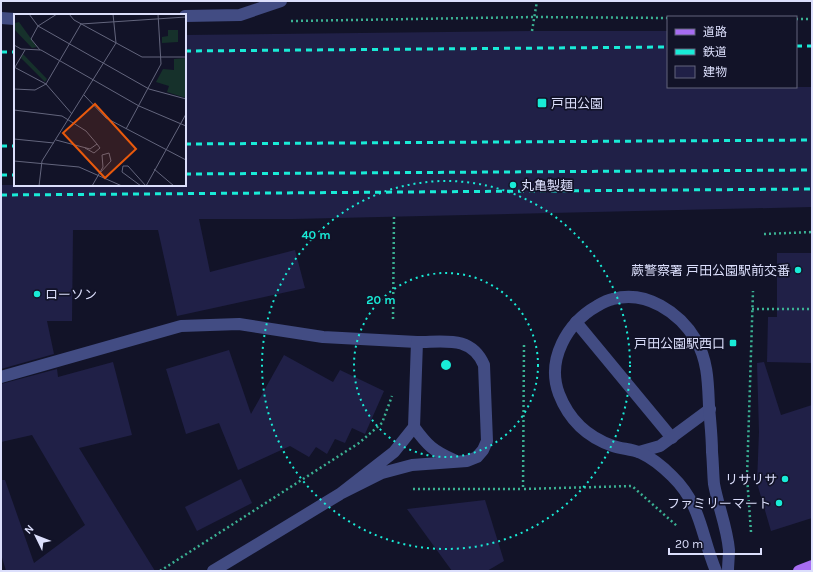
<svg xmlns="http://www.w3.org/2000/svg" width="813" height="572" font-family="Karla,'Noto Sans JP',sans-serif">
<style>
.building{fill:#202047}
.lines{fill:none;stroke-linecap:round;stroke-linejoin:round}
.path{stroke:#3bb193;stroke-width:2.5;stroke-dasharray:2 3;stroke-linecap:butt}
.minor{stroke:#424c83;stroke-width:12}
.major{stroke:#a76df2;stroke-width:12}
.rail{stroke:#19ebd7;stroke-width:3;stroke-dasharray:6 5;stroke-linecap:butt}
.ring{fill:none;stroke:#19ebd7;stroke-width:2;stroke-dasharray:2 4}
.poi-dot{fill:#19ebd7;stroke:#121328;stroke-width:1.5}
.labels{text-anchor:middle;stroke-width:3.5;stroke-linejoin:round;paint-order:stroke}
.poi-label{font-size:13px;fill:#dcdffc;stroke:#121328;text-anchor:end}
.inset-road{fill:none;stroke:#63657d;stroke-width:1}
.view{fill:#e8590c;fill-opacity:0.15;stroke:#e8590c;stroke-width:2}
.inset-edge{fill:none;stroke:#dcdffc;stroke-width:2}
.centre{fill:#19ebd7;stroke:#121328;stroke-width:2}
.ring-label{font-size:12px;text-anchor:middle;font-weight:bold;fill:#19ebd7;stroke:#121328;stroke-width:3.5;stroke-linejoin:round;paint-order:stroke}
</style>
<rect width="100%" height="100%" fill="#121328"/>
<g class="building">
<polygon points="532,31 668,31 668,87 812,87 812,207 293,219 199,219 210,272 295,250 305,288 177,316 158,230 73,230 72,321 47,321 54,354 1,369 1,185 185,185 185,35"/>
<polygon points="777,253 812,253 812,363 767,362 768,317 777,317"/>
<polygon points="229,350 251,414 284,355 333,382 340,370 384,391 365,434 352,428 345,443 335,439 327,454 316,447 309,457 290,446 238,470 219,423 186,434 166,369"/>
<polygon points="113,362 132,435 79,448 155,571 6,571 1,554 1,480 5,480 34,563 85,525 32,435 1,442 1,384 57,369 58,377"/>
<polygon points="764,362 781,415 812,405 812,518 771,531 757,483 759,432 757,363"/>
<polygon points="241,479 252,503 197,531 185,507"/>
<polygon points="485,500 504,561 487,571 452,571 407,509"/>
</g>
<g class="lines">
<g class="path">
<polyline points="796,19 812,19"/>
<polyline points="291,21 534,17 668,18"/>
<polyline points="532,31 537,1"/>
<polyline points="764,234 812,232"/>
<polyline points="752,309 812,309"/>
<polyline points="393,319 394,217"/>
<polyline points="524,345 523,489 632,486 677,526"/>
<polyline points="413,489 523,489"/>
<polyline points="751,532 747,477 753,291"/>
<polyline points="160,571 359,443 382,423 392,396"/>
</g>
<g class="minor">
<polyline points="185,16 240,15 281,1"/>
<polyline points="1,18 15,19"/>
<polyline points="576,322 672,438"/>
<polyline points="1,377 181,326 239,324 323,337 417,342"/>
<path d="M414 427C427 445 433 451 454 460"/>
<polyline points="639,452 660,446 710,409"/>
<path d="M213 571 340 494 382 473 412 465 467 461 477 457 483 450 487 441 484 365C471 335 444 342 417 342L414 427 394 452 340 494"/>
<path d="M716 571C701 536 702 505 672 476 663 467 652 458 641 453 632 449 622 449 613 446 587 437 569 420 559 394 546 360 567 323 597 306 602 303 607 300 613 299 646 290 679 312 696 340 708 361 708 383 709 406 710 421 712 436 712 452 713 462 713 473 714 484 718 506 727 527 729 550 729 557 728 564 728 571"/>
</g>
<polyline class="major" points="799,571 812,566"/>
<g class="rail">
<polyline points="796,46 812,46"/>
<polyline points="185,51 668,47"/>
<polyline points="1,52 15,52"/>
<polyline points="185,144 812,140"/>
<polyline points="1,146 15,146"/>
<polyline points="185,174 812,170"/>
<polyline points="1,175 15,175"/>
<polyline points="1,195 812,189"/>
</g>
</g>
<g class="ring">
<circle cx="446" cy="365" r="92"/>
<circle cx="446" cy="365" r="184"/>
</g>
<g class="poi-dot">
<rect x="537" y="98" width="10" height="10" rx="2"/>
<circle cx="513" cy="185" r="4"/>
<circle cx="798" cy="270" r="4"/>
<circle cx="37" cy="294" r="4"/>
<rect x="729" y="339" width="8" height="8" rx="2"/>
<circle cx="785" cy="479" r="4"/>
<circle cx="779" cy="503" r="4"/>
</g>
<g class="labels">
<g class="poi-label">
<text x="551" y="108" text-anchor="start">戸田公園</text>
<text x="521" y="190" text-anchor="start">丸亀製麺</text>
<text x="790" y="275">蕨警察署 戸田公園駅前交番</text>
<text x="45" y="299" text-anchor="start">ローソン</text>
<text x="725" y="348">戸田公園駅西口</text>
<text x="777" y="484">リサリサ</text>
<text x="771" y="508">ファミリーマート</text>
</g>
</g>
<g transform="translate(14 14)">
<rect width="172" height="172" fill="#121328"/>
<path d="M0 7 1 9 5 8 23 33 18 34 0 15ZM154 16H164V28L148 29V23L154 22ZM9 40 33 65 31 68 7 44ZM172 44V84L153 78 155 72 142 68 149 55 160 56V45Z" fill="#16312b"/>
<path class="inset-road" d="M15 0 24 12 135 75 172 85M55 0 60 6 128 43H172M0 31 7 35 27 36 125 92 172 112M26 36 17 25 24 12 43 0M0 53 32 70 58 100M1 53 11 36M0 75 21 76 32 70 67 10 172 3M70 81 92 104 172 146M0 96 48 102 72 117 83 130M112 115 147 50 144 0M0 125 40 129M42 126 76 135 83 130 86 134 80 139 71 134M0 147 65 153 108 172M140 155 160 172M25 172 28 147 102 29 99 0M78 172 89 153 88 141 95 139 97 147 85 160M127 172 108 158 109 152H114L132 172M132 172 172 100"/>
<path class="view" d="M81 90 122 135 91 164 49 119Z"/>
<rect width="172" height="172" class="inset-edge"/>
</g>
<circle cx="446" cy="365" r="6" class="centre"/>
<g class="ring-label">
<text x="316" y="239">40 m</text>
<text x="381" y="304">20 m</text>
</g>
<rect width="813" height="572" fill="none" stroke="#dcdffc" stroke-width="4"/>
<rect x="667" y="16" width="130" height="72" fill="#121328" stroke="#63657d"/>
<rect x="675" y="29" width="20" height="6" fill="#a76df2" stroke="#63657d"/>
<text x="703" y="36" font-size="12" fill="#dcdffc">道路</text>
<rect x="675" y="49" width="20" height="6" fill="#19ebd7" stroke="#63657d"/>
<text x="703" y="56" font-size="12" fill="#dcdffc">鉄道</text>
<rect x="675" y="66" width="20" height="12" fill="#202047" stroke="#63657d"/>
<text x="703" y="76" font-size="12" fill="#dcdffc">建物</text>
<g transform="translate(36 536) rotate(313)" stroke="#121328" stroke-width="3" paint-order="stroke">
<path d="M0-3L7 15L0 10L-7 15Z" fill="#dcdffc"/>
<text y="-6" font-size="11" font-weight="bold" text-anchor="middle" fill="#dcdffc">N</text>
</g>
<path d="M669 548v6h92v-6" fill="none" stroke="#dcdffc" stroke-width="2"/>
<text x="675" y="548" font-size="12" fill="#dcdffc" stroke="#121328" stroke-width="3" paint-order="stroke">20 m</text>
</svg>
